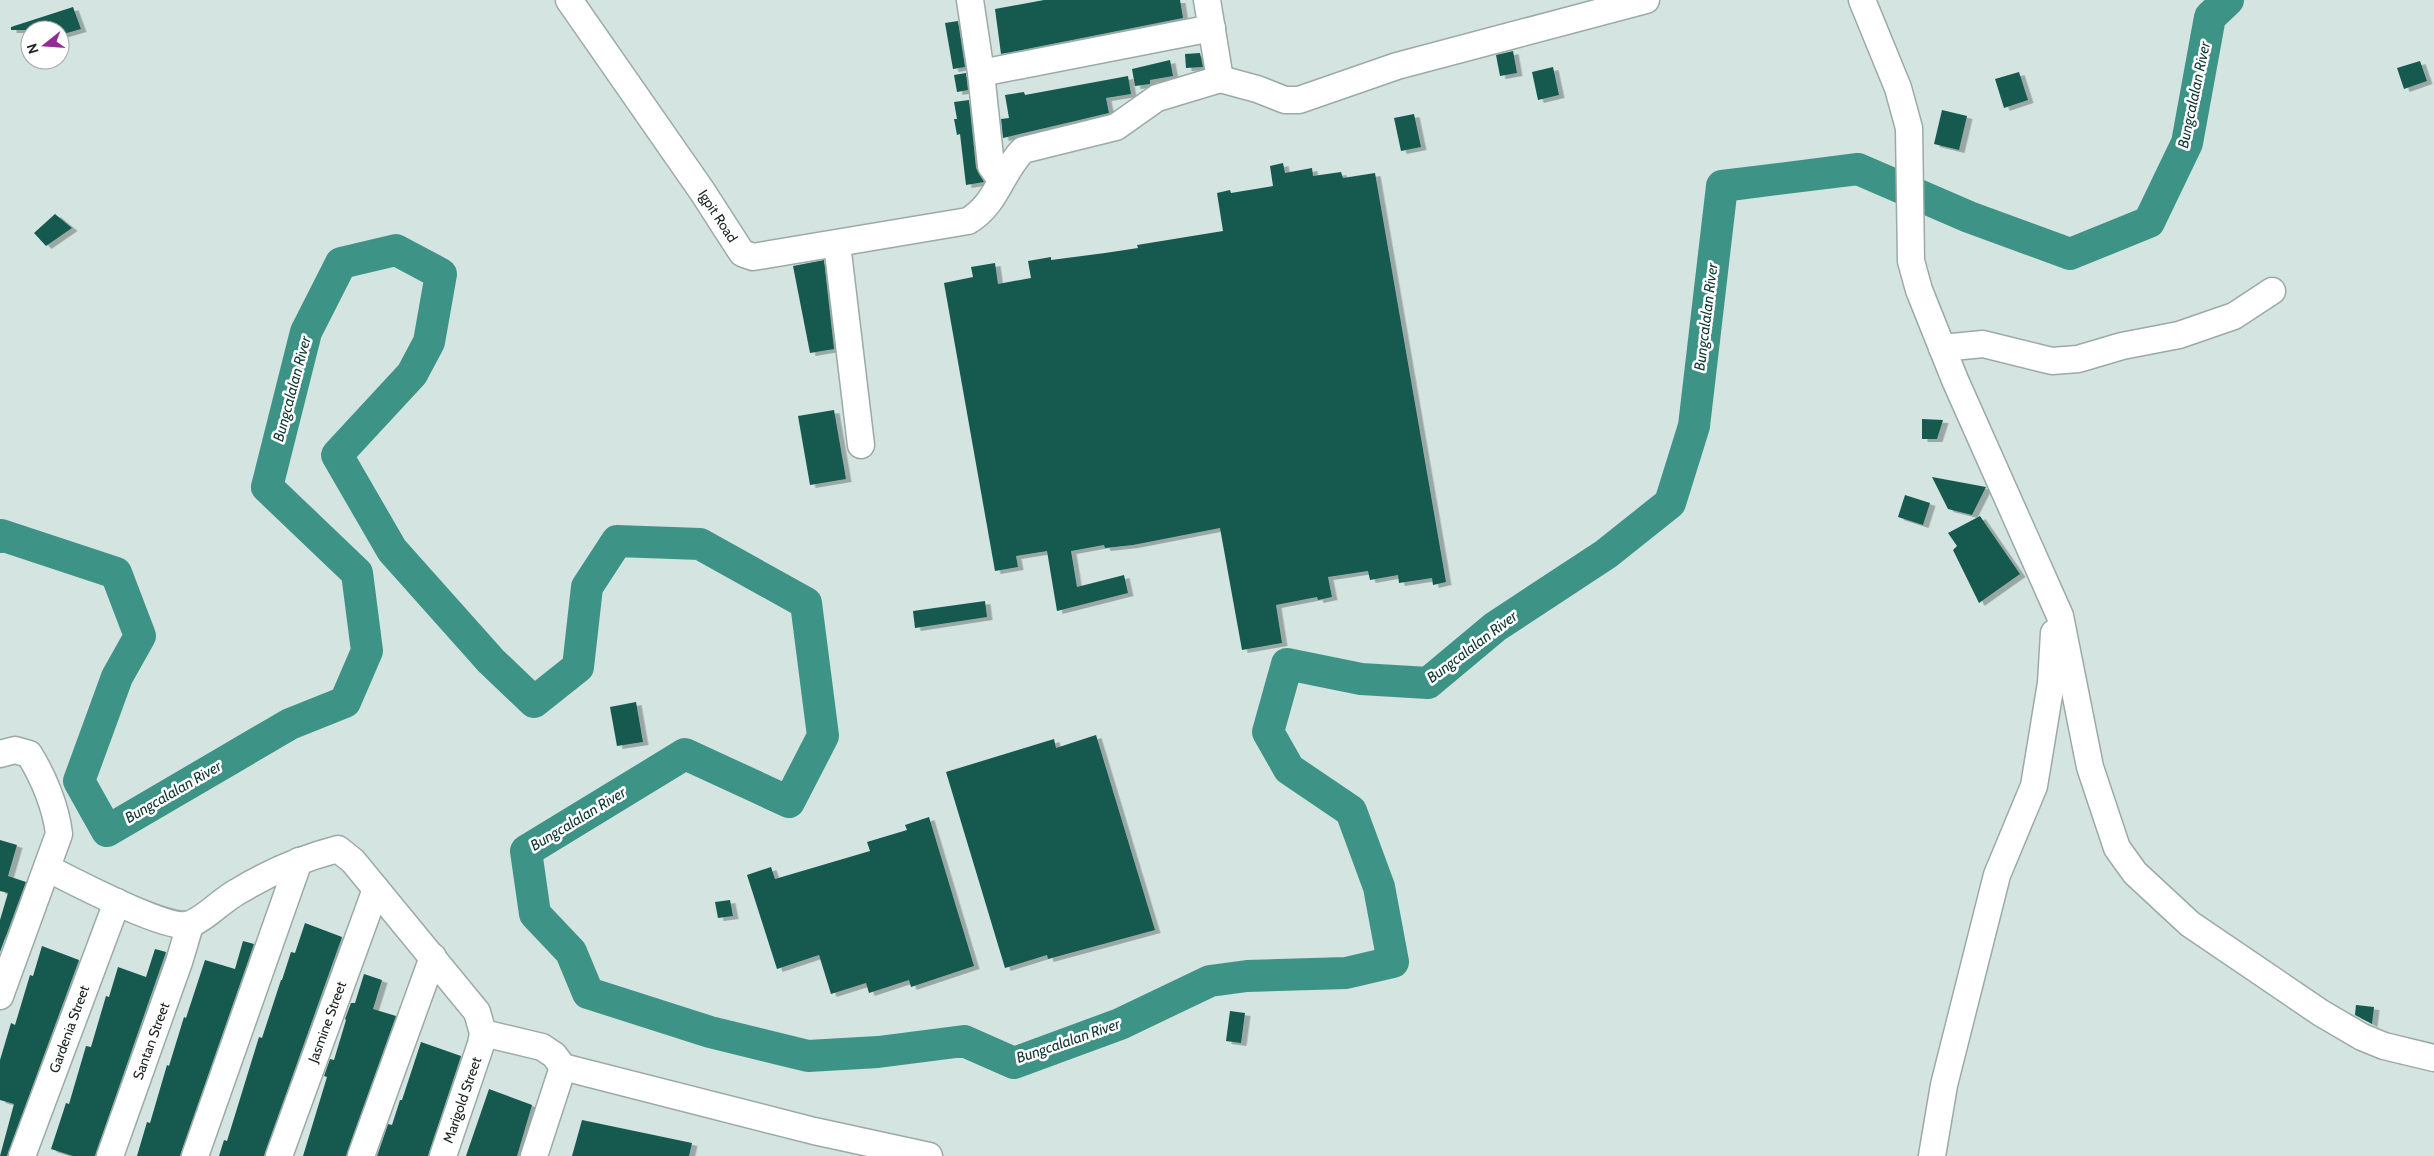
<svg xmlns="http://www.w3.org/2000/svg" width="2434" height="1156" font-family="Cabin,sans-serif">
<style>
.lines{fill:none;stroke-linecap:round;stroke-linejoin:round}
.river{stroke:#3d9486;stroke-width:32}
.building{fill:#145a50;filter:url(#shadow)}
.minor-casing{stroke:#9baaa6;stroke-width:29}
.minor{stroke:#fff;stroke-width:26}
.labels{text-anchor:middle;stroke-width:5;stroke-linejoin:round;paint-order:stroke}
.street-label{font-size:14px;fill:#202625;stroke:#fff}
.water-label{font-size:15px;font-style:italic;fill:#103832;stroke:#fff}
</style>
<defs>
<filter id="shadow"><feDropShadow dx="5.5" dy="3" stdDeviation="0" flood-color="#0004"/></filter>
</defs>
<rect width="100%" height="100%" fill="#d4e4e1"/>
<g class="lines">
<polyline class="river" points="0,537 1,535 116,573 140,636 117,677 79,781 107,831 290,724 345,702 367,651 357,573 267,487 306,332 341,263 396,250 441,274 429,342 412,374 337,455 392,550 491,661 534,702 578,667 587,587 617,541 700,544 806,603 823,736 789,802 685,754 526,851 535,914 571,952 588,993 710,1032 808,1056 878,1052 964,1041 1014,1063 1120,1024 1210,981 1247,976 1346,973 1393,962 1379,887 1351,811 1289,769 1268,732 1287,664 1361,679 1428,683 1495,627 1606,554 1670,503 1694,426 1722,186 1858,169 1969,217 2070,254 2149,222 2187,143 2210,17 2228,0"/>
</g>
<g class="building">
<polygon points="1044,0 1180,0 1183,18 1001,54 995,9"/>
<polygon points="73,7 81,29 60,35 60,30 11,30 11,27"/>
<polygon points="958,21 965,67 953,69 945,23"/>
<polygon points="1513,51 1517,73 1500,76 1496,55"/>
<polygon points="1200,53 1203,67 1186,68 1185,54"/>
<polygon points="1170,60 1173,76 1150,80 1150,84 1135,86 1132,69"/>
<polygon points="2420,61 2427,81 2404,89 2397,68"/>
<polygon points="1553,67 1559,95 1538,100 1532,72"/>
<polygon points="2019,72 2028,100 2004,108 1995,79"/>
<polygon points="966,73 968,90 957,92 954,75"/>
<polygon points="1128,76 1131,94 1106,98 1109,113 1003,138 1001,119 1009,118 1005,95 1024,92 1025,95"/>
<polygon points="969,100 976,168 984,182 966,185 960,134 957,135 954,119 957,119 954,102"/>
<polygon points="1942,110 1967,116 1959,150 1934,144"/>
<polygon points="1414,114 1421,147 1401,151 1394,118"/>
<polygon points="1283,163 1285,173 1312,168 1313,176 1341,172 1343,178 1375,173 1446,582 1433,585 1432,578 1399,583 1398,575 1370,580 1368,571 1328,577 1332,597 1318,600 1317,597 1276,605 1282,643 1242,650 1220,528 1133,545 1105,548 1104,545 1071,551 1077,587 1124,575 1128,593 1057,611 1047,551 1016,556 1018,567 995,571 944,283 973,277 971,267 995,263 998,284 1031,278 1028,261 1051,257 1051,260 1105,253 1138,248 1137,245 1223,231 1217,193 1230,190 1231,193 1273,186 1270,166"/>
<polygon points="55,214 72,228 46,246 34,233"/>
<polygon points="824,260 834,349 810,353 793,266"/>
<polygon points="834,410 846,479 810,485 798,416"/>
<polygon points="1922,419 1943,420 1937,439 1922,439"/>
<polygon points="1932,477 1986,487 1972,515 1948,509"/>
<polygon points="1905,495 1930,503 1923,525 1898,517"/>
<polygon points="1980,516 2020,574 1979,603 1953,550 1957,546 1948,533"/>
<polygon points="985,601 987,617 915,628 913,611"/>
<polygon points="636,702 643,742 617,746 610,707"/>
<polygon points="1096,735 1155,930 1048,959 1047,955 1005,968 946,772 1054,739 1056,748"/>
<polygon points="929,817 974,966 911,987 909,980 869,993 866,983 831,994 819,955 777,969 747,875 771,867 775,879 870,851 867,842 907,830 905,825"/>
<polygon points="0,840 17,845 8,876 26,882 0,952 0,920 8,893 0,891"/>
<polygon points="730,900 733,916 718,918 715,902"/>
<polygon points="305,923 342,937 264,1156 219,1156 224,1140 227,1141 259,1037 262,1038 281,980 282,980 291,952 295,953"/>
<polygon points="243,941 254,944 180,1156 137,1156 147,1122 150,1123 167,1065 169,1066 184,1017 186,1018 205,960 235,969"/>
<polygon points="42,946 79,960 7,1156 0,1156 14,1104 0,1100 0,1060 11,1023 15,1025 30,975 33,976"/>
<polygon points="155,949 166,952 95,1156 73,1156 51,1149 66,1103 69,1104 86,1046 91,1047 106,996 109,997 118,967 146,977"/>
<polygon points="364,974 382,980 373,1009 396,1016 346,1156 303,1156 327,1077 324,1076 330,1059 334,1060 346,1020 345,1019 351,1003 355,1003"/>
<polygon points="2356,1005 2374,1007 2372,1024 2355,1015"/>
<polygon points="1230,1011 1245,1013 1241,1043 1226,1041"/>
<polygon points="421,1042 461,1056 428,1156 377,1156 388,1124 392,1125 400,1100 402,1100"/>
<polygon points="489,1089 532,1105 517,1156 466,1156"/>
<polygon points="582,1120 692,1143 689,1156 572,1156"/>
</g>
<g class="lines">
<defs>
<g id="minor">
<path d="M569 0 702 191 742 253 753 257 968 221C997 204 1001 172 1023 150L1116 127 1157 98 1220 79 1257 89 1285 100H1299L1397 66 1646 0"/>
<polyline points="970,0 981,73 991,166 1001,180"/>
<polyline points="1207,0 1220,79"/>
<polyline points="1862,0 1898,88 1909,128 1911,261 1919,290 1955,380 2060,616 2090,767 2117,848 2135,873 2190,924 2321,1013 2362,1037 2384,1046 2434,1058"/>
<polyline points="981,73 1212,28"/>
<polyline points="837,244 861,445"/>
<polyline points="1942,348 1983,344 2052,361 2078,359 2122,346 2179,335 2234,316 2272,291"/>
<path d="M0 754 15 750 29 754C43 776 56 807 59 834L0 996"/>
<path d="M47 868C71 880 169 932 190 924 205 919 222 900 237 892 268 873 303 858 338 849L353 861 477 1012 483 1033 481 1044 443 1156"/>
<polyline points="483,1033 542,1047 554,1055 563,1067 814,1131 929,1156"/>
<polyline points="22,1156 117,902"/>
<polyline points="110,1156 179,962 190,925"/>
<polyline points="195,1156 299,861"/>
<polyline points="279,1156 376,889"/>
<polyline points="361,1156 433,957"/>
<polyline points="534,1156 563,1067"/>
<polyline points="1932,1156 1944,1085 1997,875 2034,786 2051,683 2054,633"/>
</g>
</defs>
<use href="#minor" class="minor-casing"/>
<use href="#minor" class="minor"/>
</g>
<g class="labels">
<g class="street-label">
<text transform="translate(718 216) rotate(57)" y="5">Igpit Road</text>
<text transform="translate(327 1022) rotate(-70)" y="5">Jasmine Street</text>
<text transform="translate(69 1029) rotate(-70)" y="5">Gardenia Street</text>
<text transform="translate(151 1041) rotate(-70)" y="5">Santan Street</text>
<text transform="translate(462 1100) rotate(-71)" y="5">Marigold Street</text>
</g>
<g class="water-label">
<text transform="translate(2194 95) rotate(-78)" y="5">Bungcalalan River</text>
<text transform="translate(1706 317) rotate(-83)" y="5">Bungcalalan River</text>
<text transform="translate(292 389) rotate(-75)" y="5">Bungcalalan River</text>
<text transform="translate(1472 647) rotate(-37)" y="5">Bungcalalan River</text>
<text transform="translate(173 792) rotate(-30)" y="5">Bungcalalan River</text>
<text transform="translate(578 819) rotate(-31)" y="5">Bungcalalan River</text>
<text transform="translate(1068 1041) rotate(-19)" y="5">Bungcalalan River</text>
</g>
</g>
<g transform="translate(45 45) rotate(253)"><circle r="24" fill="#ffffff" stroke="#a6a8a8"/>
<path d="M0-4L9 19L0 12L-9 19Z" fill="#902c93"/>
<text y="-8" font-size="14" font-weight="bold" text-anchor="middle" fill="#202625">N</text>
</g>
</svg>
